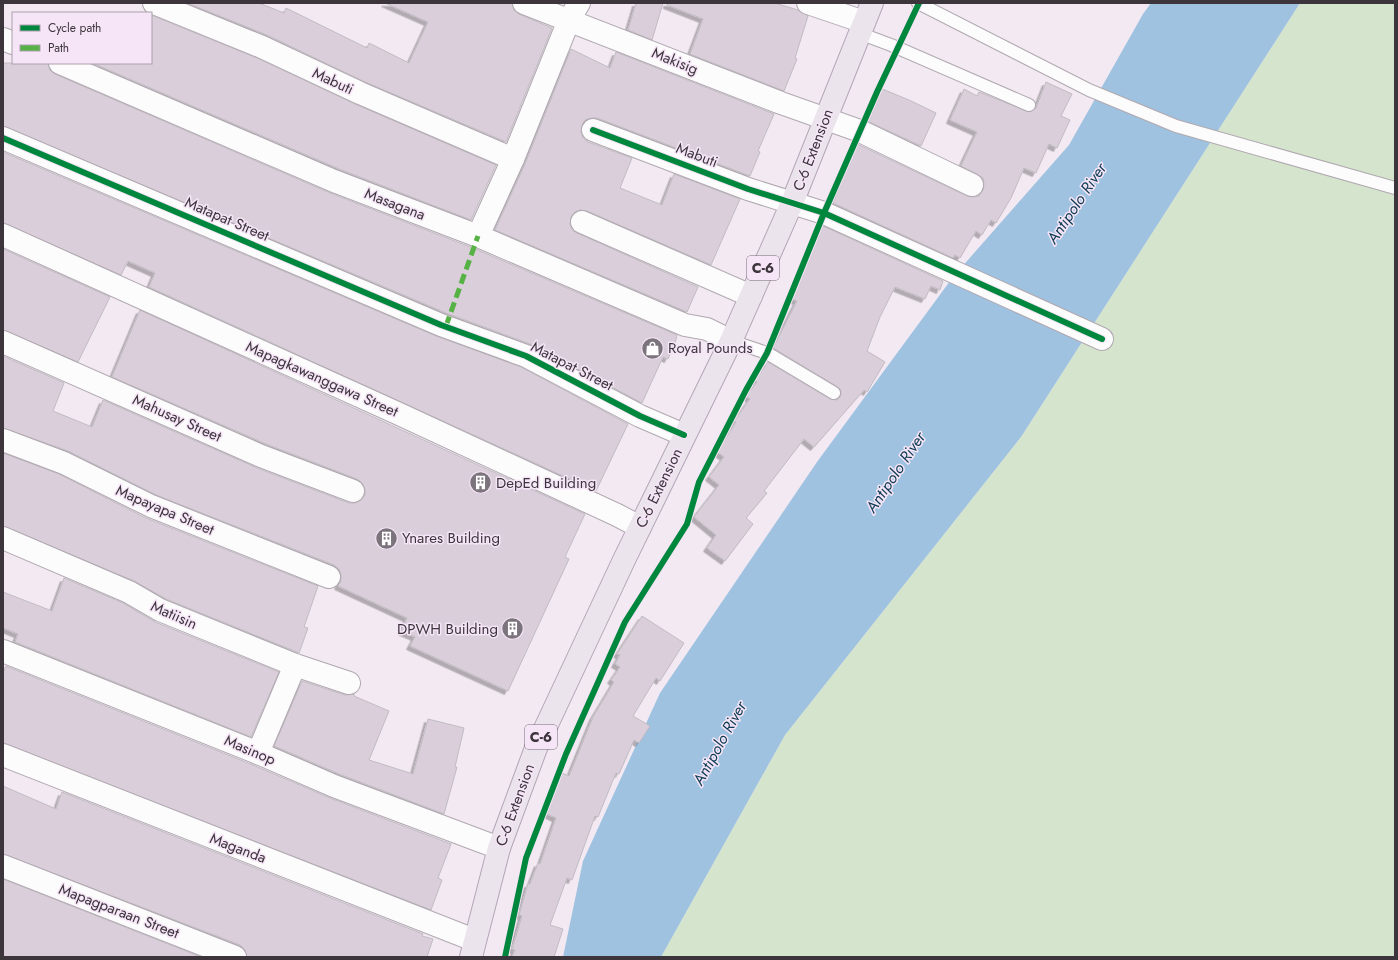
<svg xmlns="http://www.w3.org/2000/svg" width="1398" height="960" font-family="Jost,sans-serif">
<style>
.green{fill:#d5e5cd}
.water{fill:#9ec2e0}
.building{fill:#dacedb;stroke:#c1bbc2;filter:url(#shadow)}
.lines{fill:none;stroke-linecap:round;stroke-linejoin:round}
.lane-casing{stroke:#b0a9b0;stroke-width:14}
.street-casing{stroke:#b0a9b0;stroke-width:24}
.primary-casing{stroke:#b4a5b7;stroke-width:24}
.lane{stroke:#fdfcfd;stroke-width:12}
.street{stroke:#fdfcfd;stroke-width:22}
.primary{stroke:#ebe4ed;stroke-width:22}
.quiet{stroke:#57b246;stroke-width:5;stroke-dasharray:10 5;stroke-linecap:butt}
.cycleway-casing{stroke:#f6e5f6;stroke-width:8}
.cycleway{stroke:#00873e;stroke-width:6}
.labels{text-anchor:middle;stroke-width:3;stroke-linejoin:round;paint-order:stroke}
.shield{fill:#f6e5f6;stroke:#746a74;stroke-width:1}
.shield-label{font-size:14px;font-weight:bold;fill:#3c353c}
.street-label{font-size:15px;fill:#3c353c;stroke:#f6e5f6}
.poi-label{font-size:15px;fill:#3c353c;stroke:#f6e5f6;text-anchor:start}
.water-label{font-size:16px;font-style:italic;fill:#0e3c56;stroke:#f6e5f6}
</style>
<defs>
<filter id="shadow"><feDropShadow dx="-3.5" dy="3.5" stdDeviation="0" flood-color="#0004"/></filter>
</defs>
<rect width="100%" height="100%" fill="#f2e9f2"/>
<polygon class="green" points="1300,3 1395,3 1395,957 661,957 785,735 1021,437"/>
<polygon class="water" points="1151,3 1300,3 1021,437 785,735 661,957 563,957 583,861 660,693 817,462 953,277 1069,145 1143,14"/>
<g class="building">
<polygon points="187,3 259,3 284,13 286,8 367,48 369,43 409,63 428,22 385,3 512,3 514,10 519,14 552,28 506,142 365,82 267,35"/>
<polygon points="636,3 663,3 652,40 628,30"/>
<polygon points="667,3 775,3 798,10 808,16 795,58 797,59 784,91 690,54 703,19 667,5"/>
<polygon points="151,15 257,58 355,104 496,165 471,220 339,169 92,63 151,63"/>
<polygon points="571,49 610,68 616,52 774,114 758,151 760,152 750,176 597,118 591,118 585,120 582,125 581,132 583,138 588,142 632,158 620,188 662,205 674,174 740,199 711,265 587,211 580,210 575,212 571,217 570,224 572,230 577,233 698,287 687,312 495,230 525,164"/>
<polygon points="3,63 48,63 50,70 55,74 330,193 473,248 677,335 676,340 668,359 663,357 642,403 530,344 446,313 3,126"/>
<polygon points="1046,82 1072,94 1061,116 1070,120 1057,148 1049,144 1036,173 1024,168 1011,198 996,223 991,220 982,235 976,231 960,258 955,255 953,258 833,203 851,156 853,156 857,144 967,196 973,197 979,196 983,190 984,184 983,178 977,174 961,166 977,132 950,120 964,89 977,96 979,92 1029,112 1036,108"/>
<polygon points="880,88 909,100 936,113 921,146 867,121"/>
<polygon points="3,152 436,336 521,367 628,424 596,491 149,287 155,273 128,261 121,275 3,223"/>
<polygon points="821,225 943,281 940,290 931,286 925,299 895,287 880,317 867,351 885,362 867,392 864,390 814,447 804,439 764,491 767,493 746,518 753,524 725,561 707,548 716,535 694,517 719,485 709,477 724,457 717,452 736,422 734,421 750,399 746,396 757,382 755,380 768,362 830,399 837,400 841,396 841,390 838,387 773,348 797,301 790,298"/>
<polygon points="3,249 110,297 78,362 3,330"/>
<polygon points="140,310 585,514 565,557 569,559 508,691 410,646 415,637 401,631 407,618 338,586 341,581 341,575 339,569 334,565 156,495 68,451 3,428 3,356 64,383 53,411 92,427 103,400 257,468 349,503 355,503 361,500 365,495 365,489 362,483 357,479 266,444 112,377"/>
<polygon points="3,453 59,474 146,518 318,586 304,627 308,628 299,653 166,599 134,581 3,526"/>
<polygon points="64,578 123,603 155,622 279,672 251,737 15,642 18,634 3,628 3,592 52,611"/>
<polygon points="642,616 684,643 660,681 656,678 633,716 650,726 639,743 634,740 619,774 616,773 598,817 595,816 572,880 567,878 550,925 563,929 554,957 512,957 515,950 512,949 522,916 519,915 528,884 530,884 538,863 540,864 556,818 547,814 552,799 562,773 569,776 593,717 614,682 611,680 620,667 615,664 620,655 617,654"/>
<polygon points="6,666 253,765 330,798 451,844 438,878 442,880 431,910 3,743 3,672"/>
<polygon points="302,681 345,695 354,694 354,696 389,711 369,760 413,774 428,719 464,728 455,767 457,767 444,814 339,774 274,746"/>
<polygon points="3,786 56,809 62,792 423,934 422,936 433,939 427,957 247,957 245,950 240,945 3,854"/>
<polygon points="3,879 201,957 3,957"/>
</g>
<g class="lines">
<defs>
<g id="lane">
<polyline points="918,3 1089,90 1176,126 1395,188"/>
<polyline points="859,33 891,45 1029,105"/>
<polyline points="731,341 767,353 834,393"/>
</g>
<g id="street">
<polyline points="154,3 262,47 360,93 513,159"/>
<polyline points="524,3 781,103 860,131 972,185"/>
<polyline points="808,3 864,22"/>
<polyline points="3,39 13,43"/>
<polyline points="60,63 334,181 478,236 685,325 707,329 731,341"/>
<polyline points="593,130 748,189 824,213 1102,339"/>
<polyline points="3,138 441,325 526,356 640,416 684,435"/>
<polyline points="582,222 751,296"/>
<polyline points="3,235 397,413 617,515 640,527"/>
<polyline points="478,236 513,159 569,20 579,3"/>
<polyline points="3,342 261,456 353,491"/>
<polyline points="3,440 64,463 151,506 329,577"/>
<polyline points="3,538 129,592 160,610 295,665 349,683"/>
<polyline points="3,651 258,753 334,786 499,848"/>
<polyline points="258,753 295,665"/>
<polyline points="3,755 474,940"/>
<polyline points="3,866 235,957"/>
</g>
<polyline id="primary" points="471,957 499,848 536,748 624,560 731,341 792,203 872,3"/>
</defs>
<use href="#lane" class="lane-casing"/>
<use href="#street" class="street-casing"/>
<use href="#primary" class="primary-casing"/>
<use href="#lane" class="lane"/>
<use href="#street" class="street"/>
<use href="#primary" class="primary"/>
<polyline class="quiet" points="446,326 478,236"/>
<defs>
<g id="cycleway">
<polyline points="593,130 748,189 824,213 1102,339"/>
<polyline points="3,138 441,325 526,356 640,416 684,435"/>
<polyline points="505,957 526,858 566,754 625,622 687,524 699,482 746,390 767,353 824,213 877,92 919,3"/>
</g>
</defs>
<use href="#cycleway" class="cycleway-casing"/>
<use href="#cycleway" class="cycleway"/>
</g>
<defs>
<symbol id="shop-disc" viewBox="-11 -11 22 22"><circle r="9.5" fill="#7c747c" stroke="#f6e5f6"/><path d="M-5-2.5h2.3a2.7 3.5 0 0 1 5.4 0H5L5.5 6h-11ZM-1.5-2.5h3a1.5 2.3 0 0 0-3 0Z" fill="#fff"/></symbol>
<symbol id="building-disc" viewBox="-11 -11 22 22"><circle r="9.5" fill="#7c747c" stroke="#f6e5f6"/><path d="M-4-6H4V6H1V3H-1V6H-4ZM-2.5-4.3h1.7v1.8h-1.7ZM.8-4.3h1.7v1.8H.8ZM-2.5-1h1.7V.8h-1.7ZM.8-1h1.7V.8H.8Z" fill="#fff"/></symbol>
</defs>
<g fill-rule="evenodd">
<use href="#shop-disc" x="640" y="336" width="25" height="25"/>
<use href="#building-disc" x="468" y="470" width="25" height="25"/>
<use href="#building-disc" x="374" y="526" width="25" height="25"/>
<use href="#building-disc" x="500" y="616" width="25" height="25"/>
</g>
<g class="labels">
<g class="shield">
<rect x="747" y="256" width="32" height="24" rx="3"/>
<rect x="525" y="725" width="32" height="24" rx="3"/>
</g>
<g class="shield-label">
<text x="763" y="273">C-6</text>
<text x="541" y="742">C-6</text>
</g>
<g class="street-label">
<text transform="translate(675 61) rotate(22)" y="5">Makisig</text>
<text transform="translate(333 81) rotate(25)" y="5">Mabuti</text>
<text transform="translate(813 150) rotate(-69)" y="5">C-6 Extension</text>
<text transform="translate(697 155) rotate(21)" y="5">Mabuti</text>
<text transform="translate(395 204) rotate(21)" y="5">Masagana</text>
<text transform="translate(227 219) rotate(23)" y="5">Matapat Street</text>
<text transform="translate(572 366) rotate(27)" y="5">Matapat Street</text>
<text transform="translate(322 379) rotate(24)" y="5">Mapagkawanggawa Street</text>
<text transform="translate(177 418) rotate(24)" y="5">Mahusay Street</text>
<text transform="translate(659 488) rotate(-64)" y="5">C-6 Extension</text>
<text transform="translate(165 510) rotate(23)" y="5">Mapayapa Street</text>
<text transform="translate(174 615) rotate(24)" y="5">Matiisin</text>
<text transform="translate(250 750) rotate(23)" y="5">Masinop</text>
<text transform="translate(515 805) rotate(-70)" y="5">C-6 Extension</text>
<text transform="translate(238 848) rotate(21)" y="5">Maganda</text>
<text transform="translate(119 911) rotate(21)" y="5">Mapagparaan Street</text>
</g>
<g class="poi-label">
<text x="668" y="353">Royal Pounds</text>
<text x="496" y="488">DepEd Building</text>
<text x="402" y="543">Ynares Building</text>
<text x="498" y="634" text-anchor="end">DPWH Building</text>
</g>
<g class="water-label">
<text transform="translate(1076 203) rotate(-56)" y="6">Antipolo River</text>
<text transform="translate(895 472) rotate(-56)" y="6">Antipolo River</text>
<text transform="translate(719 743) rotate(-61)" y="6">Antipolo River</text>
</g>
</g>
<rect width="1398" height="960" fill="none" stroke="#3c353c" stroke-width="8"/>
<rect x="12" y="12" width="140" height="52" fill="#f6e5f6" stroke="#ac9fac"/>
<rect x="20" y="25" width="20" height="6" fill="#00873e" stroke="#ac9fac"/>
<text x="48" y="32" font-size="12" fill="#3c353c">Cycle path</text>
<rect x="20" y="45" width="20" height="6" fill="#57b246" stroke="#ac9fac"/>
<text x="48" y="52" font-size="12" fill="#3c353c">Path</text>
</svg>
